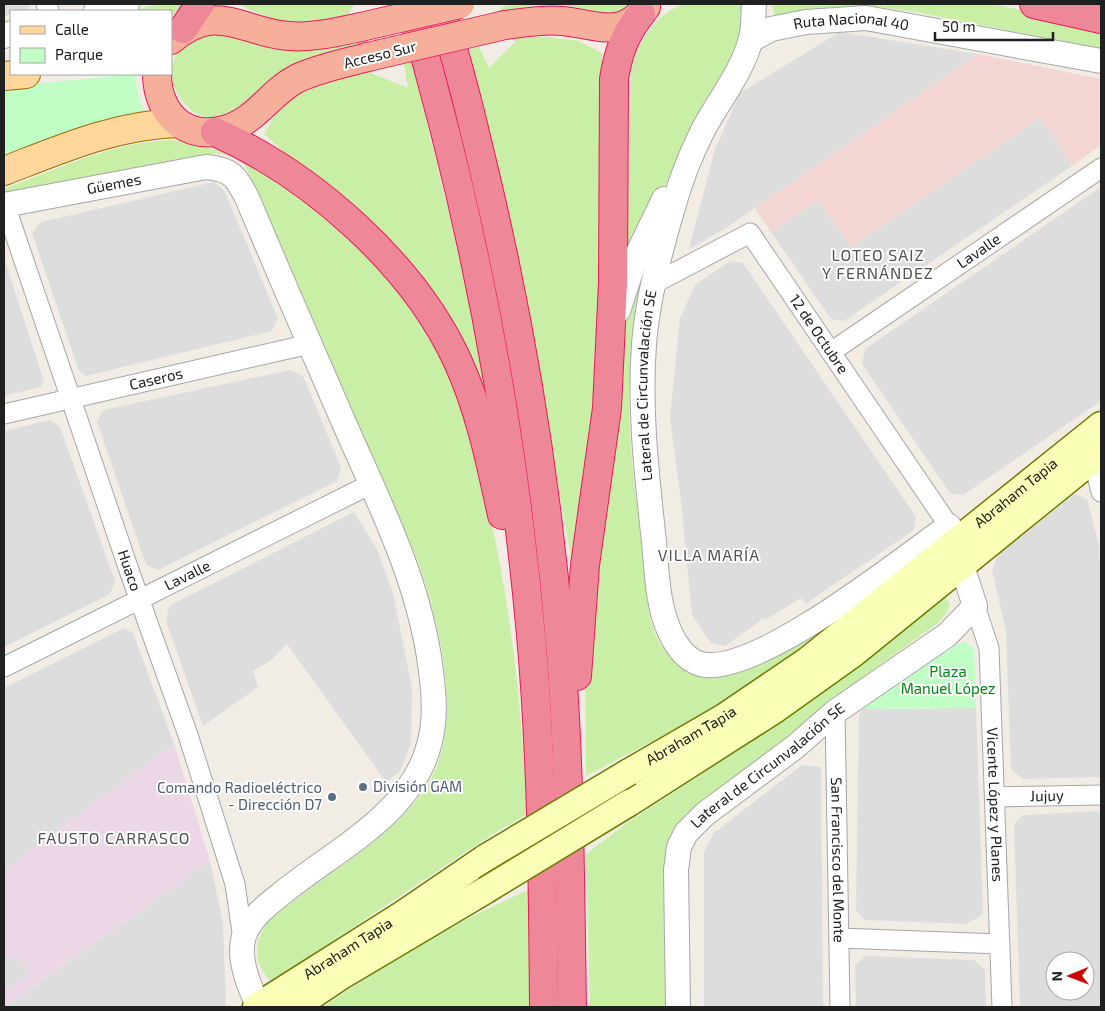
<svg xmlns="http://www.w3.org/2000/svg" width="1105" height="1011" font-family="'Exo 2',sans-serif">
<style>
.residential{fill:#dedddd;fill-rule:evenodd}
.commercial{fill:#f3d5d3}
.industrial{fill:#ebd7e6}
.grass{fill:#c9efa7}
.park{fill:#c0fec6}
.lines{fill:none;stroke-linecap:round;stroke-linejoin:round}
.minor-casing{stroke:#a7a7a7;stroke-width:21}
.tertiary-casing{stroke:#a7a7a7;stroke-width:26}
.secondary-casing{stroke:#6d7d00;stroke-width:29}
.primary-casing{stroke:#9b6c00;stroke-width:30}
.trunk-casing{stroke:#ea185b;stroke-width:30}
.motorway-casing{stroke:#ea185b;stroke-width:30}
.minor{stroke:#fff;stroke-width:19}
.tertiary{stroke:#fff;stroke-width:24}
.secondary{stroke:#f9ffb6;stroke-width:26}
.primary{stroke:#ffd79c;stroke-width:28}
.trunk{stroke:#f6af9a;stroke-width:28}
.motorway{stroke:#ee8798;stroke-width:28}
.secondary-bridge-casing{stroke:#6d7d00;stroke-width:29;stroke-linecap:butt}
.trunk-bridge-casing{stroke:#ea185b;stroke-width:30;stroke-linecap:butt}
.secondary-bridge{stroke:#f9ffb6;stroke-width:26}
.trunk-bridge{stroke:#f6af9a;stroke-width:28}
.service-dot{fill:#5c6f8a;stroke:#fff;stroke-width:2}
.labels{text-anchor:middle;stroke-width:4;stroke-linejoin:round;paint-order:stroke}
.street-label{font-size:15px;fill:#202020;stroke:#fff}
.park-label{font-size:15px;fill:#028911;stroke:#fff}
.service-label{font-size:15px;fill:#4e5e75;stroke:#fff;text-anchor:start}
.neighbourhood-label{font-size:16px;letter-spacing:1px;fill:#535353;stroke:#fff}
</style>
<rect width="100%" height="100%" fill="#f1ede5"/>
<g class="residential">
<polygon points="4,4 28,4 30,10 11,11 11,14 4,16"/>
<polygon points="840,32 978,54 726,228 689,249 715,149 740,93"/>
<polygon points="1040,117 1072,166 844,321 831,319 771,232 818,200 851,247"/>
<polygon points="214,182 224,190 278,318 272,331 86,376 79,371 32,233 41,222"/>
<polygon points="1101,187 1101,401 963,495 950,493 862,364 865,349"/>
<polygon points="4,257 44,382 40,387 4,396"/>
<polygon points="730,261 743,263 916,517 914,530 824,591 806,604 801,598 765,620 764,618 725,646 711,643 692,615 681,501 670,418 680,318 695,285"/>
<polygon points="290,370 303,376 341,467 337,481 158,570 146,565 97,422 103,410"/>
<polygon points="50,420 60,427 115,581 110,594 4,647 4,431"/>
<polygon points="1075,494 1087,499 1099,545 1101,578 1101,777 1023,779 1011,769 1006,631 992,570 998,555"/>
<polygon points="354,512 377,549 393,593 412,688 411,743 400,771 386,782 287,644 271,660 253,671 258,687 203,726 166,621 169,606"/>
<polygon points="124,628 133,633 174,744 4,871 4,688"/>
<polygon points="976,708 983,914 967,924 865,920 856,910 859,714 863,709"/>
<polygon points="802,765 821,767 823,1007 704,1007 704,852 714,833"/>
<path d="M1101 811V1007H1020L1014 824 1023 815ZM1055 961H1085V991H1055Z"/>
<polygon points="210,861 223,923 226,1005 223,1007 5,1007"/>
<polygon points="4,952 10,960 19,955 29,976 4,991"/>
<polygon points="866,956 974,960 985,970 986,1007 856,1007 855,965"/>
</g>
<polygon class="commercial" points="978,54 1101,79 1101,145 1072,166 1040,117 851,247 818,200 771,232 755,208"/>
<polygon class="industrial" points="174,744 210,861 4,1007 4,991 29,976 19,955 10,960 4,952 4,871"/>
<g class="grass">
<polygon points="159,4 184,4 171,17 171,11 130,11"/>
<path d="M239 4H355L350 10V16C303 23 282 28 239 4Z"/>
<polygon points="511,4 635,4 618,14 502,13 500,8"/>
<path d="M683 4H745L744 21 737 46 627 258 631 72C638 41 653 17 683 4Z"/>
<polygon points="772,4 993,4 1101,27 1101,49 916,12 879,7 830,7 818,12 775,17"/>
<path d="M199 33 364 40 365 43C349 48 331 51 317 57 282 74 228 143 189 108 178 98 172 86 172 71 172 52 186 44 199 33Z"/>
<polygon points="543,37 576,40 602,53 601,377 572,565 524,286 469,50 479,47 489,68 515,42 515,38"/>
<polygon points="412,62 465,279 491,426 480,395 303,169 264,134 278,110 293,97 336,78 366,71 408,88 404,64"/>
<path d="M170 140C225 145 264 172 307 204 340 230 388 270 412 304 422 318 428 334 436 348 443 361 452 375 458 388 468 414 472 443 479 469 508 582 522 698 527 814L485 839 274 980 271 981C250 961 254 937 273 916 290 904 307 891 325 878 363 850 409 820 432 777 464 715 438 616 415 554L244 163 233 157 217 153 4 197V189C59 168 111 143 170 140Z"/>
<path d="M665 213C657 245 650 277 643 309 639 325 634 341 632 357 624 417 634 478 641 538 644 569 645 602 654 631 660 647 677 670 694 675 740 690 806 636 842 611L838 623 721 705 586 776 585 690 589 621 620 331Z"/>
<path d="M941 598H946L950 604 948 611 938 623 870 672 711 799 708 797C691 809 675 821 669 841L667 1007H590L586 854 630 821 767 731Z"/>
<path d="M529 890V1007H323C388 963 456 921 529 890Z"/>
</g>
<g class="park">
<polygon points="135,74 137,90 144,111 99,122 4,158 4,87"/>
<polygon points="964,641 974,649 976,708 863,709 868,699"/>
</g>
<g class="lines">
<defs>
<g id="minor">
<polyline points="46,4 49,11"/>
<path id="s1" d="M5 205 130 573 188 735 235 884 243 939"/>
<path id="s2" d="M653 284 750 233 949 526"/>
<path id="s3" d="M831 352 1101 168"/>
<path id="s4" d="M4 414 310 344"/>
<polyline points="1093,459 1101,492"/>
<path id="s5" d="M975 606 989 648 1002 1007"/>
<path id="s6" d="M4 667 371 484"/>
<path id="s7" d="M835 712 840 1007"/>
<path id="s8" d="M995 797 1101 795"/>
<polyline points="839,938 1000,944"/>
</g>
<g id="tertiary">
<polyline points="96,11 127,4"/>
<polyline points="4,36 11,33"/>
<path id="s9" d="M751 40 771 29 806 22 866 18 1101 61"/>
<path id="s10" d="M4 205 206 167C231 169 236 176 247 198 278 271 309 343 341 416 377 499 420 580 431 671 434 695 436 721 429 745 411 815 333 851 281 894 267 905 250 918 244 936 237 958 249 987 259 1007"/>
<polyline points="618,311 635,259 664,199"/>
<path id="s11" d="M678 1007 676 870 679 847 686 833 705 814 795 747 835 712 947 635 975 606 949 526C899 561 764 670 706 665 687 663 676 646 669 630 657 603 657 571 654 542 647 476 639 411 644 344 648 296 660 250 674 204 681 179 691 154 703 130 718 102 744 69 751 38 754 27 753 15 754 4"/>
</g>
<g id="secondary">
<path id="s12" d="M629 772 724 717 808 660 1101 425"/>
<polyline points="629,803 776,709 853,654 1101,453"/>
<path id="s13" d="M256 1007 403 914 485 858"/>
<polyline points="295,1007 343,975 486,890"/>
</g>
<g id="primary">
<polyline points="4,76 26,74"/>
<path d="M4 171C61 149 115 125 178 123"/>
</g>
<g id="trunk">
<path d="M505 25C523 23 543 19 562 21 595 24 622 40 646 7"/>
<path d="M171 40C217 0 243 33 289 36 313 38 337 32 361 27"/>
<path d="M157 74C157 93 164 113 180 124 192 132 206 134 220 131 257 123 268 93 298 78 320 68 345 63 368 57"/>
</g>
<g id="motorway">
<path d="M410 4C471 209 512 421 531 635 542 758 543 883 544 1007"/>
<path d="M439 4C460 67 475 132 490 196 525 347 549 500 561 655 570 772 570 890 572 1007"/>
<polyline points="1034,4 1101,19"/>
<polyline points="183,29 200,4"/>
<path d="M215 132C312 175 414 265 458 362 480 410 491 464 502 515"/>
<path d="M577 676 585 565 607 408 613 282 614 79C618 53 625 34 641 14"/>
</g>
</defs>
<use href="#minor" class="minor-casing"/>
<use href="#tertiary" class="tertiary-casing"/>
<use href="#secondary" class="secondary-casing"/>
<use href="#primary" class="primary-casing"/>
<use href="#trunk" class="trunk-casing"/>
<use href="#motorway" class="motorway-casing"/>
<use href="#minor" class="minor"/>
<use href="#tertiary" class="tertiary"/>
<use href="#secondary" class="secondary"/>
<use href="#primary" class="primary"/>
<use href="#trunk" class="trunk"/>
<use href="#motorway" class="motorway"/>
<defs>
<g id="secondary-bridge">
<polyline points="485,858 629,772"/>
<polyline points="486,890 629,803"/>
</g>
<g id="trunk-bridge">
<polyline points="361,27 460,4"/>
<polyline points="368,57 505,25"/>
</g>
</defs>
<use href="#secondary-bridge" class="secondary-bridge-casing"/>
<use href="#trunk-bridge" class="trunk-bridge-casing"/>
<use href="#secondary-bridge" class="secondary-bridge"/>
<use href="#trunk-bridge" class="trunk-bridge"/>
</g>
<g class="service-dot">
<circle cx="363" cy="787" r="5"/>
<circle cx="332" cy="797" r="5"/>
</g>
<g class="labels">
<g class="street-label">
<text dy="5" stroke="none"><textPath href="#s9" startOffset="104">Ruta Nacional 40</textPath></text>
<text transform="translate(380 55) rotate(-14)" y="5">Acceso Sur</text>
<text dy="5" stroke="none"><textPath href="#s10" startOffset="112">Güemes</textPath></text>
<text dy="5" stroke="none"><textPath href="#s3" startOffset="179">Lavalle</textPath></text>
<text dy="5" stroke="none"><textPath href="#s2" startOffset="232">12 de Octubre</textPath></text>
<text dy="5" stroke="none"><textPath href="#s4" startOffset="156">Caseros</textPath></text>
<text dy="5" stroke="none"><textPath href="#s11" startOffset="1212">Lateral de Circunvalación SE</textPath></text>
<text dy="5" stroke="none"><textPath href="#s12" startOffset="478">Abraham Tapia</textPath></text>
<text dy="5" stroke="none"><textPath href="#s1" startOffset="386">Huaco</textPath></text>
<text dy="5" stroke="none"><textPath href="#s6" startOffset="205">Lavalle</textPath></text>
<text dy="5" stroke="none"><textPath href="#s12" startOffset="72">Abraham Tapia</textPath></text>
<text dy="5" stroke="none"><textPath href="#s11" startOffset="282">Lateral de Circunvalación SE</textPath></text>
<text dy="5" stroke="none"><textPath href="#s8" startOffset="52">Jujuy</textPath></text>
<text dy="5" stroke="none"><textPath href="#s5" startOffset="201">Vicente López y Planes</textPath></text>
<text dy="5" stroke="none"><textPath href="#s7" startOffset="148">San Francisco del Monte</textPath></text>
<text dy="5" stroke="none"><textPath href="#s13" startOffset="109">Abraham Tapia</textPath></text>
</g>
<g class="park-label">
<text x="948" y="677">Plaza<tspan x="948" dy="17">Manuel López</tspan></text>
</g>
<g class="service-label">
<text x="373" y="792">División GAM</text>
<text x="322" y="793" text-anchor="end">Comando Radioeléctrico<tspan x="322" dy="17">- Dirección D7</tspan></text>
</g>
<g class="neighbourhood-label">
<text x="878" y="261">LOTEO SAIZ<tspan x="878" dy="18">Y FERNÁNDEZ</tspan></text>
<text x="709" y="561">VILLA MARÍA</text>
<text x="114" y="844">FAUSTO CARRASCO</text>
</g>
</g>
<rect width="1105" height="1011" fill="none" stroke="#202020" stroke-width="10"/>
<rect x="10" y="10" width="162" height="65" fill="#ffffff" stroke="#a6a6a6"/>
<rect x="20" y="26" width="25" height="8" fill="#ffd79c" stroke="#a6a6a6"/>
<text x="55" y="35" font-size="15" fill="#202020">Calle</text>
<rect x="20" y="48" width="25" height="15" fill="#c0fec6" stroke="#a6a6a6"/>
<text x="55" y="60" font-size="15" fill="#202020">Parque</text>
<g transform="translate(1070 976) rotate(269)"><circle r="24" fill="#ffffff" stroke="#a6a6a6"/>
<path d="M0-4L9 19L0 12L-9 19Z" fill="#cf0500"/>
<text y="-8" font-size="14" font-weight="bold" text-anchor="middle" fill="#202020">N</text>
</g>
<path d="M935 32v8h118v-8" fill="none" stroke="#202020" stroke-width="2.5"/>
<text x="942" y="32" font-size="15" fill="#202020" stroke="#ffffff" stroke-width="4" paint-order="stroke">50 m</text>
</svg>
